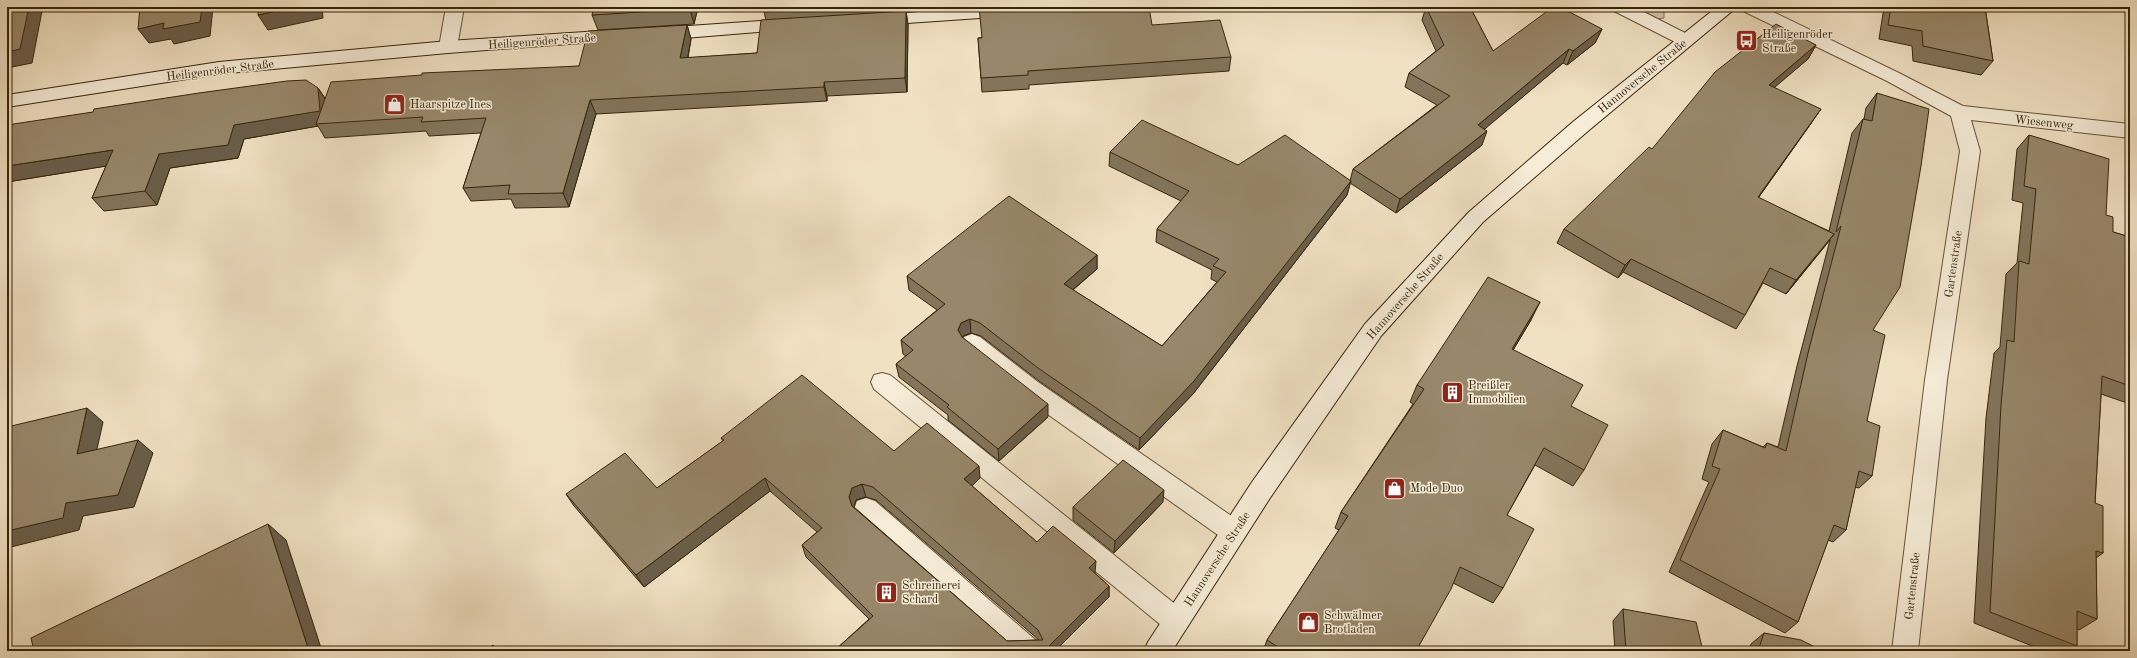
<svg xmlns="http://www.w3.org/2000/svg" width="2137" height="658" font-family="'Old Standard TT',serif">
<style>
.green{fill:#d1c1a3;stroke:#847356}
.lines{fill:none;stroke-linecap:round;stroke-linejoin:round}
.lane-casing{stroke:#665438;stroke-width:2}
.street-casing{stroke:#665438;stroke-width:2}
.secondary-casing{stroke:#372509;stroke-width:2}
.lane{fill:#f6ecd8;fill-rule:evenodd}
.street{fill:#f6ecd8;fill-rule:evenodd}
.secondary{fill:#f6ecd8;fill-rule:evenodd}
.wall{fill:#83745b;stroke:#372509;fill-rule:evenodd}
.shaded-wall{fill:#6a5e4a;stroke:#372509}
.building{fill:#98876a;stroke:#372509;fill-rule:evenodd}
.labels{text-anchor:middle;stroke-width:3;stroke-linejoin:round;paint-order:stroke}
.poi-label{font-size:12px;fill:#372509;stroke:#f6ecd8;text-anchor:start}
.street-label{font-size:12px;fill:#372509;stroke:#f6ecd8}
</style>
<rect width="100%" height="100%" fill="#f1e1c3"/>
<filter id="stains"><feTurbulence type="fractalNoise" baseFrequency=".005" numOctaves="4"/><feColorMatrix values="0 0 0 0 .2 0 0 0 0 .09 0 0 0 0 .02 0 0 0 .5 -.17"/></filter>
<radialGradient id="worn" r=".72"><stop offset=".6" stop-color="#630" stop-opacity="0"/><stop offset="1" stop-color="#630" stop-opacity=".3"/></radialGradient>
<polygon class="green" points="1633,7 1662,7 1664,10 1664,18 1658,19"/>
<g class="lines">
<defs>
<g id="lane">
<polygon points="1611,7 1634,7 1691,36 1694,40 1691,44 1685,46 1679,44 1614,11"/>
<polygon points="972,334 980,337 1038,382 1243,524 1246,532 1243,540 1234,543 1225,540 1022,396 964,349 961,343 964,337"/>
<polygon points="882,373 890,375 1185,612 1189,621 1185,630 1176,633 1167,630 874,389 871,382 874,375"/>
<polygon points="866,498 875,501 1038,642 1042,651 1009,651 857,517 854,509 857,501"/>
</g>
<g id="street">
<polygon points="446,7 464,7 457,47 454,51 448,53 442,51 439,47"/>
<polygon points="1740,7 1763,7 1899,73 1963,106 2130,124 2130,138 1971,120 1980,151 1947,380 1918,651 1892,651 1925,380 1960,151 1951,116 1887,81 1743,11"/>
</g>
<g id="secondary">
<polygon points="988,7 1014,7 1018,11 1015,15 1009,16 878,25 872,24 869,20 872,16 878,15"/>
<polygon points="1717,7 1737,7 1588,131 1483,222 1381,336 1270,498 1172,651 1144,651 1148,642 1252,482 1365,324 1469,212 1574,121"/>
<polygon points="790,19 796,21 799,25 796,29 660,40 654,38 651,34 654,30 660,28"/>
<polygon points="616,30 622,32 625,36 622,40 448,53 219,74 7,107 7,95 219,62 448,41"/>
</g>
</defs>
<use href="#lane" class="lane-casing"/>
<use href="#street" class="street-casing"/>
<use href="#secondary" class="secondary-casing"/>
<use href="#lane" class="lane"/>
<use href="#street" class="street"/>
<use href="#secondary" class="secondary"/>
</g>
<g class="wall">
<polygon points="698,7 694,24 598,30 592,15"/>
<polygon points="764,7 909,7 908,11 906,11 908,25 907,92 827,96 827,101 596,114 569,207 515,208 511,199 471,201 463,188 481,133 429,136 426,131 325,138 318,126 244,139 238,158 170,168 157,205 104,211 92,198 106,166 7,182 318,88 325,98 579,66 687,25 691,39 688,58 757,53 766,20 764,12"/>
<polygon points="1426,7 1470,7 1493,51 1602,29 1595,43 1567,65 1563,63 1484,129 1482,145 1396,213 1350,183 1347,195 1193,394 1139,450 1039,381 981,336 971,333 963,336 962,337 1048,417 999,461 948,420 948,415 899,377 896,364 906,356 903,354 901,340 937,310 909,290 907,276 1097,255 1097,269 1073,290 1162,346 1217,282 1211,279 1212,270 1156,242 1157,229 1181,201 1109,166 1110,152 1238,165 1350,181 1353,169 1437,105 1405,87 1409,73 1436,51 1422,20"/>
<polygon points="1884,7 1985,7 1993,61 1981,75 1913,61 1912,46 1879,39"/>
<polygon points="1152,25 1231,57 1229,71 1029,85 1029,89 982,92 978,38"/>
<polygon points="1816,45 1808,59 1774,87 1812,122 1758,198 1829,231 1852,133 1863,119 1864,119 1866,108 1877,93 1873,330 1867,421 1872,476 1859,488 1855,487 1846,530 1833,542 1828,540 1798,622 1785,633 1669,572 1709,482 1702,479 1712,444 1723,430 1763,447 1767,443 1778,447 1797,366 1830,240 1786,294 1763,283 1745,315 1736,329 1623,272 1618,278 1557,243 1564,229 1652,149"/>
<polygon points="2029,135 2106,215 2113,232 2130,237 2130,404 2101,394 2095,503 2103,553 2096,558 2097,619 2079,630 2077,629 2077,646 2069,651 2045,651 1974,623 1986,418 1994,353 2000,347 2006,274 2017,263 2023,203 2012,200 2017,149"/>
<polygon points="1531,320 1513,350 1571,406 1584,470 1573,486 1535,465 1507,515 1503,588 1493,603 1453,583 1416,651 1263,651 1267,640 1339,530 1335,528 1341,512 1413,404 1410,402 1417,385"/>
<path d="M721 438 894 451 980 478 972 486 1037 542 1095 573 1109 586V597L1055 651H834L869 619 806 557 802 545 817 532 770 491 644 587 574 506 566 494 657 488 723 441ZM866 497 876 500 1039 640 1007 641 854 507 856 500Z"/>
<polygon points="1163,502 1114,553 1073,520 1073,507"/>
<polygon points="1623,609 1703,651 1615,651 1613,621"/>
<polygon points="1764,633 1823,651 1749,651 1751,644"/>
</g>
<g class="shaded-wall">
<polygon points="29,7 38,7 42,11 32,63 7,68 7,52"/>
<polygon points="202,7 213,7 210,36 174,44 171,39 149,43 138,29 164,23"/>
<polygon points="296,7 322,7 323,18 268,30 258,15"/>
<polygon points="690,7 698,7 694,24 690,9"/>
<polygon points="906,11 908,25 907,92 905,78"/>
<polygon points="687,25 691,39 685,72 680,58"/>
<polygon points="1602,29 1595,43 1567,65 1573,51"/>
<polygon points="1816,45 1808,59 1761,99 1769,85"/>
<polygon points="1569,49 1563,63 1473,139 1478,125"/>
<polygon points="824,82 827,96 827,101 824,87"/>
<polygon points="318,88 327,102 316,124 318,126 244,139 238,158 170,168 157,205 145,191 159,154 234,125"/>
<polygon points="590,100 596,114 569,207 563,193"/>
<polygon points="1821,109 1812,122 1749,211 1758,197"/>
<polygon points="1487,131 1482,145 1396,213 1400,199"/>
<polygon points="113,150 125,163 7,182 7,166"/>
<polygon points="1351,181 1347,195 1193,394 1139,450 1140,438"/>
<polygon points="1834,234 1824,247 1786,294 1796,280"/>
<polygon points="1097,255 1097,269 1064,297 1064,284"/>
<polygon points="1631,259 1623,272 1618,278 1625,265"/>
<polygon points="1540,302 1531,320 1503,367 1512,349"/>
<polygon points="970,319 971,333 963,336 960,344 958,330 961,323"/>
<polygon points="1048,404 1048,417 999,461 998,449"/>
<polygon points="87,408 103,422 93,467 77,454"/>
<polygon points="138,440 153,453 134,507 83,516 79,530 7,548 7,531"/>
<polygon points="979,466 980,478 966,492 964,479"/>
<polygon points="765,478 770,491 644,587 636,575"/>
<polygon points="862,484 866,497 856,500 853,510 849,497 852,488"/>
<polygon points="1164,490 1163,502 1114,553 1115,541"/>
<polygon points="268,524 286,540 322,651 309,651"/>
<polygon points="1096,561 1095,573 1088,580 1089,568"/>
<polygon points="1109,586 1109,597 1055,651 1044,651"/>
</g>
<g class="building">
<polygon points="7,7 29,7 20,49 7,52"/>
<polygon points="140,7 202,7 200,22 163,29 164,23 138,29"/>
<polygon points="258,7 296,7 258,15"/>
<polygon points="594,7 690,7 690,9 592,15"/>
<polygon points="764,7 841,7 764,12"/>
<polygon points="979,7 1149,7 1152,25 1220,20 1231,57 1028,71 1028,75 981,78 978,38 982,38"/>
<polygon points="1426,7 1470,7 1493,51 1553,7 1560,7 1602,29 1573,51 1569,49 1478,125 1487,131 1400,199 1353,169 1450,96 1409,73 1444,45"/>
<polygon points="1891,7 1985,7 1993,61 1923,46 1922,31 1888,25"/>
<polygon points="906,11 905,78 824,82 824,87 590,100 563,193 508,194 510,185 463,188 486,118 421,122 423,117 316,124 331,82 422,75 422,73 579,66 588,31 687,25 680,58 757,53 761,20"/>
<polygon points="1776,24 1816,45 1769,85 1821,109 1758,197 1834,234 1796,280 1770,268 1745,315 1631,259 1625,265 1564,229 1649,147 1652,149 1715,72"/>
<polygon points="306,80 318,88 320,111 234,125 228,145 159,154 145,191 92,198 113,150 7,166 7,125 93,112 94,109 199,93 287,81"/>
<polygon points="1877,93 1929,109 1921,166 1900,287 1873,330 1885,335 1867,421 1880,426 1872,476 1859,471 1846,530 1834,525 1798,622 1680,560 1720,469 1712,466 1723,430 1765,448 1767,443 1786,451 1808,353 1841,226 1836,232 1863,119 1872,121"/>
<polygon points="1142,120 1238,165 1285,135 1351,181 1194,381 1140,438 1038,368 980,323 970,319 961,323 958,330 962,337 1048,404 998,449 947,407 949,405 896,364 913,350 901,340 945,304 907,276 1009,196 1097,255 1064,284 1162,346 1226,272 1213,266 1219,259 1157,229 1189,191 1110,152"/>
<polygon points="2029,135 2109,159 2106,215 2113,217 2113,232 2130,237 2130,386 2102,376 2095,503 2103,506 2103,553 2096,551 2097,619 2077,611 2077,646 1990,612 2001,405 2007,340 2014,342 2019,261 2029,264 2036,189 2024,186"/>
<polygon points="1488,277 1540,302 1512,349 1583,385 1571,406 1608,425 1584,470 1544,448 1507,515 1534,529 1503,588 1460,567 1451,589 1416,651 1284,651 1267,640 1348,516 1341,512 1424,389 1417,385"/>
<path d="M802 375 894 451 927 423 979 466 964 479 1037 542 1053 526 1096 561 1089 568 1109 586 1044 651H834L873 616 802 545 822 528 765 478 636 575 566 494 625 453 657 488 724 440 721 438ZM862 484 873 487 1038 630 1043 640 1007 641 852 506 849 497 852 488Z"/>
<polygon points="87,408 77,454 138,440 118,495 66,503 63,518 7,531 7,427"/>
<polygon points="1123,460 1164,490 1115,541 1073,507"/>
<polygon points="268,524 309,651 34,651 31,638"/>
<polygon points="1623,609 1696,622 1703,651 1626,651"/>
<polygon points="1764,633 1801,640 1823,651 1758,651"/>
<polygon points="493,645 496,651 485,651"/>
</g>
<defs>
<symbol id="bus-square" viewBox="-11 -11 22 22"><rect x="-9" y="-9" width="18" height="18" rx="4" fill="#8f2418" stroke="#f6ecd8"/><path d="M-5-6H5V4H4V6H2V4H-2V6H-4V4H-5ZM-3.5-4V0h7V-4ZM-3.5 1.2v1.5H-2V1.2ZM2 1.2v1.5H3.5V1.2Z" fill="#fff"/></symbol>
<symbol id="shop-square" viewBox="-11 -11 22 22"><rect x="-9" y="-9" width="18" height="18" rx="4" fill="#8f2418" stroke="#f6ecd8"/><path d="M-5-2.5h2.3a2.7 3.5 0 0 1 5.4 0H5L5.5 6h-11ZM-1.5-2.5h3a1.5 2.3 0 0 0-3 0Z" fill="#fff"/></symbol>
<symbol id="building-square" viewBox="-11 -11 22 22"><rect x="-9" y="-9" width="18" height="18" rx="4" fill="#8f2418" stroke="#f6ecd8"/><path d="M-4-6H4V6H1V3H-1V6H-4ZM-2.5-4.3h1.7v1.8h-1.7ZM.8-4.3h1.7v1.8H.8ZM-2.5-1h1.7V.8h-1.7ZM.8-1h1.7V.8H.8Z" fill="#fff"/></symbol>
</defs>
<g fill-rule="evenodd">
<use href="#bus-square" x="1734" y="28" width="25" height="25"/>
<use href="#shop-square" x="382" y="92" width="25" height="25"/>
<use href="#building-square" x="1440" y="380" width="25" height="25"/>
<use href="#shop-square" x="1382" y="476" width="25" height="25"/>
<use href="#building-square" x="874" y="580" width="25" height="25"/>
<use href="#shop-square" x="1296" y="610" width="25" height="25"/>
</g>
<g class="labels">
<g class="poi-label">
<text x="1762" y="38">Heiligenröder<tspan x="1762" dy="14">Straße</tspan></text>
<text x="410" y="108">Haarspitze Ines</text>
<text x="1468" y="389">Preißler<tspan x="1468" dy="14">Immobilien</tspan></text>
<text x="1410" y="492">Mode Duo</text>
<text x="902" y="589">Schreinerei<tspan x="902" dy="14">Schard</tspan></text>
<text x="1324" y="619">Schwälmer<tspan x="1324" dy="14">Brotladen</tspan></text>
</g>
<g class="street-label">
<text transform="translate(542 41) rotate(-4)" y="4">Heiligenröder Straße</text>
<text transform="translate(220 70) rotate(-7)" y="4">Heiligenröder Straße</text>
<text transform="translate(1642 76) rotate(-39)" y="4">Hannoversche Straße</text>
<text transform="translate(2044 122) rotate(6)" y="4">Wiesenweg</text>
<text transform="translate(1953 264) rotate(-82)" y="4">Gartenstraße</text>
<text transform="translate(1405 296) rotate(-49)" y="4">Hannoversche Straße</text>
<text transform="translate(1217 559) rotate(-57)" y="4">Hannoversche Straße</text>
<text transform="translate(1912 586) rotate(-84)" y="4">Gartenstraße</text>
</g>
</g>
<rect width="2137" height="658" fill="none" stroke="#f1e1c3" stroke-width="24"/>
<rect x="8" y="8" width="2121" height="642" fill="none" stroke="#372509" stroke-width="2"/>
<rect x="12" y="12" width="2113" height="634" fill="none" stroke="#372509"/>
<rect width="100%" height="100%" filter="url(#stains)"/>
<rect width="100%" height="100%" fill="url(#worn)"/>
</svg>
